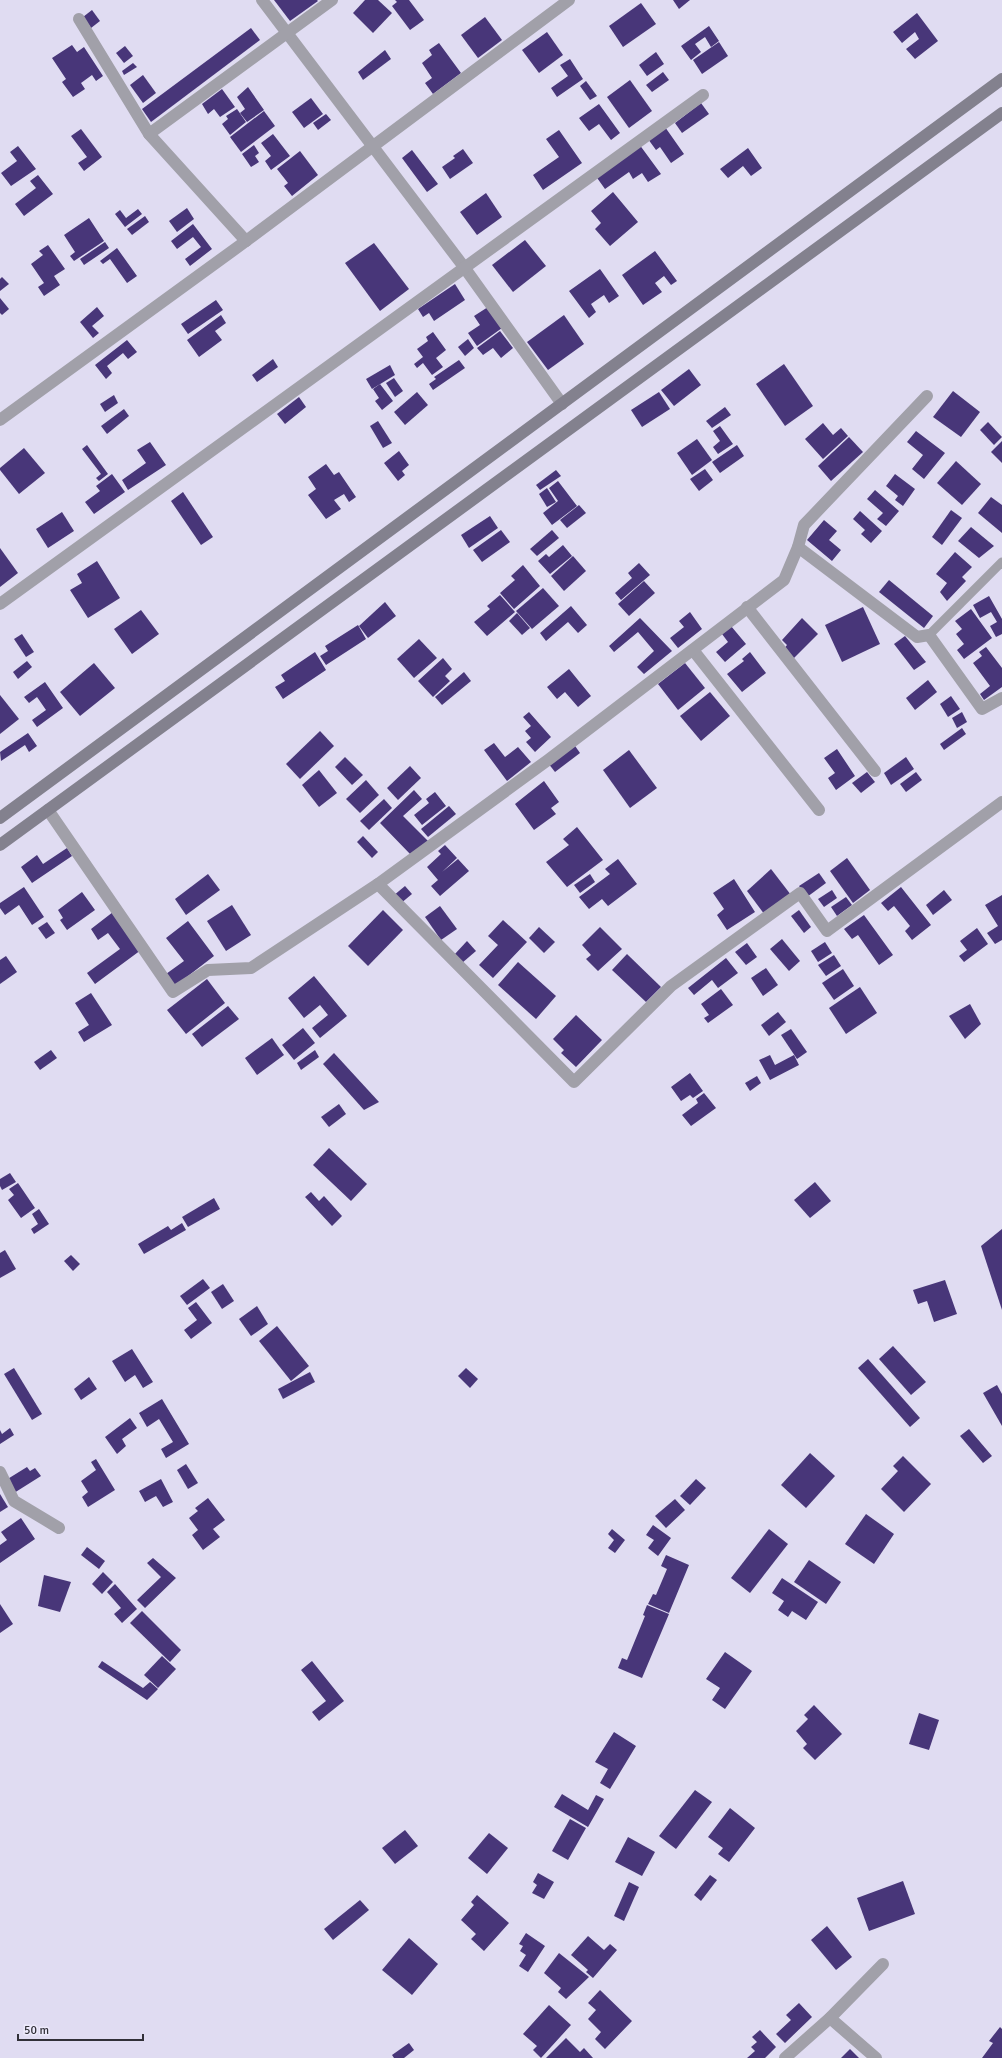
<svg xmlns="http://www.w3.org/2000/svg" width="1002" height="2058" font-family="Signika,sans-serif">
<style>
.building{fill:#483679}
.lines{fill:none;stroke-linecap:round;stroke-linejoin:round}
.lane{stroke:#a1a0a9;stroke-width:9}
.street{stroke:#a1a0a9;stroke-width:12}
.secondary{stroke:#83818e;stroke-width:12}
</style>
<rect width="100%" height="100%" fill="#e0dcf2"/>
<g class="building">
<polygon points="274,0 317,0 318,1 290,21"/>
<polygon points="365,0 378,0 392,13 373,33 353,13"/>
<polygon points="395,0 409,0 424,20 410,30 392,6 397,2"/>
<polygon points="673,0 690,0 679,9"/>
<polygon points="641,3 656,24 623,47 609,26"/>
<polygon points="92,10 100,21 91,28 83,17"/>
<polygon points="917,13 938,41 915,59 906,49 919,39 915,32 902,43 893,32"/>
<polygon points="485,17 502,40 478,58 461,35"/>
<polygon points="709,26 719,41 711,47 705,37 695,44 701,52 691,60 681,46"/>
<polygon points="251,28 260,40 151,122 142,109"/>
<polygon points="547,32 563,55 539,73 522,50"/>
<polygon points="719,42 728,56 702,74 693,60"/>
<polygon points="439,43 461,73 433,94 425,83 432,78 422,63 432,55 429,50"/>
<polygon points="72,45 77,52 84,47 103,76 96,81 92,75 81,83 85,89 73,97 62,82 66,79 52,58"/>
<polygon points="125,46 133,56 124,63 116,53"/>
<polygon points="385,50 391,59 363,80 358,72"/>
<polygon points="656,52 664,64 647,76 639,65"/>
<polygon points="570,59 583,79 557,97 551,88 568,76 560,65"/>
<polygon points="133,63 137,67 124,75 122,71"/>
<polygon points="663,72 669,80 652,92 646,85"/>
<polygon points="143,75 156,93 143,103 130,85"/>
<polygon points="630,80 652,111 629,128 607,97"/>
<polygon points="586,81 597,96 590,100 580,86"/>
<polygon points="248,87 264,110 247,122 240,113 245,109 237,97"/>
<polygon points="222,89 235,107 220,117 214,109 208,114 202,104"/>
<polygon points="311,98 323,114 304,128 292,112"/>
<polygon points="701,103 709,114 682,133 675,123"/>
<polygon points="599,104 620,133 611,140 599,124 589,131 579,118"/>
<polygon points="237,109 246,122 230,135 222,124 228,119 226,116"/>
<polygon points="264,111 275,126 241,152 230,137"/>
<polygon points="326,114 331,120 318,130 313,123"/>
<polygon points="665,127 684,154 671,163 660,147 656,150 648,139"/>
<polygon points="81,129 102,157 84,171 78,163 87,157 71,136"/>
<polygon points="559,130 582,163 543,190 533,175 559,157 546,139"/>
<polygon points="273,134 290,156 271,170 265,161 271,156 261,143"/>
<polygon points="639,144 661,174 648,182 642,173 633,179 629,172 605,189 595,175"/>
<polygon points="254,145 259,153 255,156 259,162 251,167 242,154"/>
<polygon points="18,146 36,169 11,186 1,173 17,161 10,152"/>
<polygon points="748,148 762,168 751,176 743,166 728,178 720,169"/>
<polygon points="463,149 473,163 450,179 442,167 455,158 453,156"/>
<polygon points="412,150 438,184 427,192 402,158"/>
<polygon points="300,151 318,175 292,196 284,186 288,183 277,169"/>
<polygon points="38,175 53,194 24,216 15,204 36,188 30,181"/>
<polygon points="613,192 638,222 610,246 595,229 601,223 591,211"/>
<polygon points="486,193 502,217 477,235 460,212"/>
<polygon points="187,208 194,219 177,232 169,221"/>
<polygon points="138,209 142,214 125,227 115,214 120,210 126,218"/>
<polygon points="145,216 149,222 132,235 127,229"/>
<polygon points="89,218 104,241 74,261 70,256 75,252 64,235"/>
<polygon points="193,224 212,249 190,266 185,259 201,247 193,237 177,249 171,241"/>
<polygon points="525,240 546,266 513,292 492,265"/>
<polygon points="105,242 109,248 84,265 80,259"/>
<polygon points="374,243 409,289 380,311 345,263"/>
<polygon points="48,245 65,269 54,276 60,285 44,296 38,287 44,283 31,264 43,255 39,251"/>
<polygon points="117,248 137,276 127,283 110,259 103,264 100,261"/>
<polygon points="655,251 677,281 671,285 664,276 655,283 662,292 643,305 622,275"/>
<polygon points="600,269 619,296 609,303 604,295 591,304 596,312 589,318 569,291"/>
<polygon points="2,277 9,284 0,291 0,279"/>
<polygon points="455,284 465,300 434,321 429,313 423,317 418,309"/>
<polygon points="0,298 9,309 2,315 0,313"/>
<polygon points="216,300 223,310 188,334 181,324"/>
<polygon points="97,307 104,316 92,326 99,333 93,338 80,322"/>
<polygon points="488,307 502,328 477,346 468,333 480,325 474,316"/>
<polygon points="221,315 226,323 215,331 222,340 199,357 187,340"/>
<polygon points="564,315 584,344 548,370 527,342"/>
<polygon points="500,331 513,348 501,358 493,348 483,355 477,348"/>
<polygon points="433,332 446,350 436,358 443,367 432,375 423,363 417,368 414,364 423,357 417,349 428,341 426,337"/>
<polygon points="468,339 474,348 465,356 458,347"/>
<polygon points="127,340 137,352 128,359 123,353 107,366 112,373 106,379 95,365"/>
<polygon points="273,359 278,367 257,382 252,375"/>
<polygon points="459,360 465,368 433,390 429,384 436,379 434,377"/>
<polygon points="784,364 813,406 785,426 756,384"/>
<polygon points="390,365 395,375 372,389 366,379"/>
<polygon points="689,369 701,385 674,406 661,390"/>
<polygon points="394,378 403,391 395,397 386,383"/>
<polygon points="380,384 393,401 382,410 375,401 379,398 373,389"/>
<polygon points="953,391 980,412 961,437 933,417"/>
<polygon points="417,392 428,405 405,425 394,412"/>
<polygon points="659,392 670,409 642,427 631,410"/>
<polygon points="114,395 118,403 105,412 100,404"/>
<polygon points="299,397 306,407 285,424 277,414"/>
<polygon points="725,407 731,415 712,428 706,421"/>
<polygon points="124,409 129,416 107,434 101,426"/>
<polygon points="378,421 392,443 383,448 370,426"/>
<polygon points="988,422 1002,437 994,445 980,430"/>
<polygon points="823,423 833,435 841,428 848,436 823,459 805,439"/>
<polygon points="720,426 733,444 718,454 713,447 720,441 713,431"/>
<polygon points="916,431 945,453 924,479 912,469 923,455 907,442"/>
<polygon points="849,437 863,452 831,481 818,466"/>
<polygon points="697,439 712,460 692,475 677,453"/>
<polygon points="1002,441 1002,463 991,452"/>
<polygon points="150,442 166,465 128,490 122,480 146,463 137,450"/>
<polygon points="87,445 108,474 99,481 96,478 101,474 82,449"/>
<polygon points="737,445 744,456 720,473 712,462"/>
<polygon points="24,448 45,473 19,494 0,470 0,468"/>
<polygon points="399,451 409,465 402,471 405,475 398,481 384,463"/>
<polygon points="956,461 981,484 962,505 937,483"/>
<polygon points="326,464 334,475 339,472 356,497 349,502 344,494 334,500 341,509 326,519 308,495 316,489 308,477"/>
<polygon points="705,469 713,480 699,491 690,479"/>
<polygon points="556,470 561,476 540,490 536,485"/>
<polygon points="112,474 125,492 94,514 85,502 100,491 96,486"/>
<polygon points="895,474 915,489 903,506 895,500 898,496 886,486"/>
<polygon points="558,481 577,506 552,525 543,513 558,501 549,488"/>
<polygon points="547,488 556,502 547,507 539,494"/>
<polygon points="875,490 899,511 886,526 877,519 883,513 867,499"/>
<polygon points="183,492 213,537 201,545 171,501"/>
<polygon points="991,497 1002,505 1002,533 978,513"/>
<polygon points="579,505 586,513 567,528 560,520"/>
<polygon points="951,510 962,518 942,545 932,537"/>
<polygon points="860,511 882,531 871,543 861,534 865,530 853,519"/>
<polygon points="62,512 74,531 48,548 36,529"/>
<polygon points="490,516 498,528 469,548 461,535"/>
<polygon points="824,520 837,531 829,540 841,550 832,561 807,540"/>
<polygon points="971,527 994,546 979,558 958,541"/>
<polygon points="501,530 510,542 482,562 473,550"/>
<polygon points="552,530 559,538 537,556 530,549"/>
<polygon points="563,545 572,556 550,574 538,561 546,554 549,557"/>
<polygon points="0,548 18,573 0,587"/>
<polygon points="955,552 972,567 962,577 966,581 947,601 940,592 947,583 936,574"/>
<polygon points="573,556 586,571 564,591 551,576"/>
<polygon points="97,561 120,598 88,618 70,590 82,583 77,574"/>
<polygon points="639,563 650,575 621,600 615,593 632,578 628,573"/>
<polygon points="523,565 540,586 514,609 500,593 515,580 511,576"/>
<polygon points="889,580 933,616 924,628 879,592"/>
<polygon points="644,581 655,593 629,616 618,604"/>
<polygon points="543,588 559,606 532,629 516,611"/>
<polygon points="500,595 515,612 487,636 474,622 490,609 487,606"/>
<polygon points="989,596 1002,619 1002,634 996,637 990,626 997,622 991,612 980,618 973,605"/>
<polygon points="385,602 396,616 368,638 359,626"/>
<polygon points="571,606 587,625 578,633 568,622 546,641 540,633"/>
<polygon points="863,607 880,644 842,662 825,625"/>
<polygon points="971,609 992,638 964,659 957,650 964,644 956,634 962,629 955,621"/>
<polygon points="141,610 159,634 132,654 114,629"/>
<polygon points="690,612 702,629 678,648 670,638 684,627 679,621"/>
<polygon points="517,613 530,628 522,635 509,621"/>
<polygon points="640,618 672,651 644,674 637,667 654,651 638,632 614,652 609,646"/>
<polygon points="802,618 818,634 792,660 782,651 787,645 782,640"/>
<polygon points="358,625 366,639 326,665 320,656 328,651 325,646"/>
<polygon points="731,626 746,644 725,662 716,652 728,642 722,634"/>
<polygon points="22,634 34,652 26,657 14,639"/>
<polygon points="905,636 926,662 914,670 894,644"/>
<polygon points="419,639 437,658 414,678 397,659"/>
<polygon points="986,647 1002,668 1002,687 984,700 980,694 990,686 973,663 982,656 979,652"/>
<polygon points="315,652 326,670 283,699 275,687 285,681 281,675"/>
<polygon points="750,652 766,673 742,692 727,674 744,661 742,659"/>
<polygon points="443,658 452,669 445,676 450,681 433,697 418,681"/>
<polygon points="27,661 32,667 18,679 13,672"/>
<polygon points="94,663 115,688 80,716 60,692"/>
<polygon points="685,663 705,688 678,710 658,684"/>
<polygon points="569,669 591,696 578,707 565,692 557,699 547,687"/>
<polygon points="464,672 471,681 442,705 435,697"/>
<polygon points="928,680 937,692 915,710 906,698"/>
<polygon points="45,682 63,708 37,727 32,720 46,710 37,697 29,703 24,697"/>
<polygon points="710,692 730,716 701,741 680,716"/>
<polygon points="0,695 19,719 0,734"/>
<polygon points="951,696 960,709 948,717 940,704"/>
<polygon points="529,712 551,737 535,752 526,742 531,738 525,731 531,726 523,717"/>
<polygon points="962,712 967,722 957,728 952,718"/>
<polygon points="962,728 966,734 944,750 940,744"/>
<polygon points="320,731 334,746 300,779 286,764"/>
<polygon points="28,733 37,746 29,752 25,745 1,761 0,752"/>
<polygon points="494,743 505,757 518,747 531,762 507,781 484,750"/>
<polygon points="573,743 580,753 555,772 548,763"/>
<polygon points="837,749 855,776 836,790 828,778 835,773 824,758"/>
<polygon points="629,750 657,788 630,808 603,770"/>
<polygon points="345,757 363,775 352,785 335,767"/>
<polygon points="906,757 914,769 891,785 884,773"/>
<polygon points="410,766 421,778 398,800 387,788"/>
<polygon points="319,770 337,793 319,807 302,785"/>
<polygon points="867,772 875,782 861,793 852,783"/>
<polygon points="916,772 922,780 906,792 900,784"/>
<polygon points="366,780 379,795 360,813 346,799"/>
<polygon points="544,781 559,802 551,808 556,814 534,830 515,804"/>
<polygon points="414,790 422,799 403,816 428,841 412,856 380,823"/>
<polygon points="435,792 446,806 422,825 414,815 429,803 426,799"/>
<polygon points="384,799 392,808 369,830 360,821"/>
<polygon points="449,806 456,814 428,837 421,829"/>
<polygon points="577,827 603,860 567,887 546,862 569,845 563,839"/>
<polygon points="363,836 378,852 372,858 357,842"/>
<polygon points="445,845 457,858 442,872 458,859 469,871 440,896 431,886 438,880 427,867 441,854 438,851"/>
<polygon points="67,848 72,856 32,883 21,867 37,855 43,864"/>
<polygon points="847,858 870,890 853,903 830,871"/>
<polygon points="618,859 637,884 608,906 602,899 589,909 579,897 610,874 605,869"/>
<polygon points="771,869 791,895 765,915 747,891"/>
<polygon points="819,873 826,883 807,897 799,886"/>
<polygon points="208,874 220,890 186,915 175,899"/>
<polygon points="590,874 595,882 580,893 574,885"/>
<polygon points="734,879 755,912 727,930 717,915 724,909 713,893"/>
<polygon points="405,886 412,894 400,904 393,896"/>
<polygon points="24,887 44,917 32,925 19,905 5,915 0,908 0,903"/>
<polygon points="901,887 931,925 912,940 905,931 910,926 894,906 888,911 881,903"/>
<polygon points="832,890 837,898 824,907 818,899"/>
<polygon points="944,890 952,900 933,915 926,905"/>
<polygon points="82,892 95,910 67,930 60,920 63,918 58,910"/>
<polygon points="1002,895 1002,940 995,944 987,933 998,926 985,905"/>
<polygon points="846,897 852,905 837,916 831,907"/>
<polygon points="232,905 251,935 226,951 207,921"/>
<polygon points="440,906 457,929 441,940 425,917"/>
<polygon points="383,910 403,930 368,966 348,946"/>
<polygon points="799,910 811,927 804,933 791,916"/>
<polygon points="113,912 141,950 95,984 87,973 120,949 108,933 98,940 91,929"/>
<polygon points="864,915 893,955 879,965 858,935 852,939 844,929"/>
<polygon points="503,920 527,942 493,978 479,965 498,945 488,936"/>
<polygon points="188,921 214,956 175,986 166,974 184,961 166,938"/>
<polygon points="47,922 55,933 46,939 38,928"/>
<polygon points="539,927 555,942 544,953 529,938"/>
<polygon points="600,927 622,949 598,971 586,959 591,955 582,945"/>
<polygon points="977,928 988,944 964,962 959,956 967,950 960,941"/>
<polygon points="782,939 800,961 789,971 770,949"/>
<polygon points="467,941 476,951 462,963 454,955"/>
<polygon points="825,942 832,953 818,962 811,951"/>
<polygon points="747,943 757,957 746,965 735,952"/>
<polygon points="627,954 661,987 646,1002 612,970"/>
<polygon points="834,955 841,966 826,976 818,965"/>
<polygon points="6,956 17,972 0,984 0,960"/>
<polygon points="726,958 738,973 718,988 712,980 694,995 688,988"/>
<polygon points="518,962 556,996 536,1019 498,985"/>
<polygon points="766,968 778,985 763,996 751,978"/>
<polygon points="843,969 854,986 834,1000 822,983"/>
<polygon points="314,976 347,1016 320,1038 312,1028 328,1015 320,1005 304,1018 288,998"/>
<polygon points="207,979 225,1003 186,1034 167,1010"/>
<polygon points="860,987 877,1013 846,1034 829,1008"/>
<polygon points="721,989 733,1005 708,1023 704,1018 709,1015 701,1004"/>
<polygon points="91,993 112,1025 84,1042 78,1032 89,1025 75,1003"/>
<polygon points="970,1004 981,1024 965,1039 949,1016"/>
<polygon points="228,1006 239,1019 202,1047 192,1034"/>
<polygon points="778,1012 786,1022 769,1036 761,1025"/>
<polygon points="576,1015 602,1040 576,1067 561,1053 564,1050 553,1039"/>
<polygon points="303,1028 315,1043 294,1060 282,1045"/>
<polygon points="791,1029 807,1052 797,1059 781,1035"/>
<polygon points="272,1038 284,1055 257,1075 245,1058"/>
<polygon points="51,1050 57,1058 40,1070 34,1062"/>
<polygon points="315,1050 319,1057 301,1070 297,1063"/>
<polygon points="334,1053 379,1102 364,1110 323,1064"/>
<polygon points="770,1055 775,1065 794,1055 799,1065 770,1080 759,1060"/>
<polygon points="690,1073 703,1091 693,1098 690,1095 681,1101 671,1087"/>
<polygon points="757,1076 761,1083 750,1091 745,1083"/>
<polygon points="704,1093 716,1108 691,1126 682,1115 698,1103 696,1099"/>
<polygon points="339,1104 346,1114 329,1127 321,1117"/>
<polygon points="329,1148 367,1184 351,1201 313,1165"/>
<polygon points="10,1173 16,1182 2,1190 0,1186 0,1179"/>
<polygon points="815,1182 831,1201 810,1218 794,1200"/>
<polygon points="18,1183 35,1208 21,1218 8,1200 14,1195 9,1189"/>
<polygon points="311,1192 319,1201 324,1196 342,1216 332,1226 305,1197"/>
<polygon points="214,1198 220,1209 188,1227 182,1217"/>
<polygon points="39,1209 49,1224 34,1234 31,1229 38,1224 32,1214"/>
<polygon points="182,1223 186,1230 144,1254 138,1244 168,1226 171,1230"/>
<polygon points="1002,1229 1002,1310 981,1246"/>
<polygon points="5,1250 16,1269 0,1278 0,1253"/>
<polygon points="71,1255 80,1264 73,1271 64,1261"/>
<polygon points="203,1279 210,1288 187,1305 180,1296"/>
<polygon points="945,1280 957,1314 934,1322 927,1301 918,1304 913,1290"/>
<polygon points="223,1284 234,1301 222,1309 211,1292"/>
<polygon points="196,1302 212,1323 191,1339 184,1330 197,1320 188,1308"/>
<polygon points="257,1306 268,1324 251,1336 239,1319"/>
<polygon points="277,1326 309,1366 291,1381 259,1341"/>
<polygon points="893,1346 926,1382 911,1395 879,1359"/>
<polygon points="132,1349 153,1382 143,1388 135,1375 125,1382 112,1361"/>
<polygon points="868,1359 920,1418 910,1427 858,1368"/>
<polygon points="14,1368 42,1414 32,1420 4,1374"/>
<polygon points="466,1368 478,1379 470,1388 458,1376"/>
<polygon points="310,1372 315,1382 283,1399 278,1389"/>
<polygon points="89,1377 97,1389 81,1400 74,1389"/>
<polygon points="997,1385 1002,1394 1002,1426 983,1393"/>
<polygon points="162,1399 189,1444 166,1458 161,1449 173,1442 159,1419 147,1427 139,1413"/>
<polygon points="130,1418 137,1428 122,1439 126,1446 117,1454 105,1437"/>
<polygon points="10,1428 14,1435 0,1444 0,1430 2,1434"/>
<polygon points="969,1429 992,1456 983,1463 960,1436"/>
<polygon points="810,1453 835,1476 806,1508 781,1485"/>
<polygon points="903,1456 931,1484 904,1512 881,1489 898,1471 893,1466"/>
<polygon points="96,1459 115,1490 88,1507 82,1497 88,1492 81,1481 96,1470 91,1462"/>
<polygon points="186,1464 198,1483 188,1489 177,1470"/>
<polygon points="27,1467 30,1471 35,1468 41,1476 14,1493 6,1480"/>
<polygon points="161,1479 173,1502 163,1507 156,1496 145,1502 139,1491"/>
<polygon points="696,1479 706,1488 690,1505 680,1496"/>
<polygon points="0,1494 8,1507 0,1512"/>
<polygon points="208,1498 225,1520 213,1529 220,1537 203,1550 192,1535 198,1530 189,1518 198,1511 195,1508"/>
<polygon points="675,1499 685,1510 666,1528 655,1516"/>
<polygon points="866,1514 894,1534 874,1564 845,1544"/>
<polygon points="21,1518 35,1539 0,1563 0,1545 7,1540 1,1532"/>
<polygon points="653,1525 671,1538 658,1556 648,1548 654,1540 646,1535"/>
<polygon points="612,1529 625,1540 615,1553 608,1548 614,1540 608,1534"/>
<polygon points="769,1529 788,1544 750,1593 731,1578"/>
<polygon points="87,1547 105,1561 99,1569 81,1555"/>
<polygon points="666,1555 689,1565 669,1613 648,1604 653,1594 656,1595 667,1569 661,1566"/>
<polygon points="153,1558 176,1578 145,1608 137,1600 161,1577 147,1563"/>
<polygon points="809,1560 841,1582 826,1604 794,1582"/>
<polygon points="103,1572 113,1582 102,1594 92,1584"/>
<polygon points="44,1575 71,1582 60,1612 38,1606"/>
<polygon points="782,1578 818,1602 806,1620 792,1611 788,1617 778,1610 784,1601 772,1593"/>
<polygon points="115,1584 137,1609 122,1623 114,1614 121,1608 107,1592"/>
<polygon points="0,1604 13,1624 0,1633"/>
<polygon points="647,1605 669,1614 642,1678 618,1668 622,1658 627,1660 645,1616 643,1615"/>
<polygon points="142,1611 181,1650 170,1662 130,1623"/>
<polygon points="725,1652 752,1671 725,1709 712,1700 720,1688 706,1679"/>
<polygon points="162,1656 176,1669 158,1688 144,1675"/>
<polygon points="102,1661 143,1688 150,1682 158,1689 147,1700 98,1667"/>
<polygon points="312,1661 344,1701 319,1721 312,1712 326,1701 301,1670"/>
<polygon points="814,1705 842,1734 815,1760 803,1748 807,1744 796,1731 808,1719 804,1715"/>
<polygon points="919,1713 939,1720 929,1750 909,1744"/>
<polygon points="614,1732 636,1746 610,1789 600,1783 608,1769 595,1762"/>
<polygon points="695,1790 712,1802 676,1849 659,1836"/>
<polygon points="562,1794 588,1810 596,1795 604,1799 588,1827 554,1807"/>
<polygon points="730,1808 755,1828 729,1862 718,1854 723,1848 708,1837"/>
<polygon points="570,1819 586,1828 568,1860 552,1851"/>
<polygon points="405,1830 418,1846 395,1864 382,1848"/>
<polygon points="489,1833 508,1848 487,1874 468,1858"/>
<polygon points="628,1837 655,1852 642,1876 615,1862"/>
<polygon points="538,1873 554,1882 544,1899 532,1893 537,1885 533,1882"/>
<polygon points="710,1875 717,1880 701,1901 694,1895"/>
<polygon points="903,1881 915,1914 869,1931 857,1898"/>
<polygon points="629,1882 639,1887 624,1921 614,1916"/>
<polygon points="477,1895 509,1923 484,1951 471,1939 476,1934 461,1920 474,1905 471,1902"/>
<polygon points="360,1900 369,1910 333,1940 324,1929"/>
<polygon points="827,1926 852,1957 836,1970 811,1940"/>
<polygon points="526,1933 545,1946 528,1972 519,1966 526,1955 520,1951 523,1946 519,1944"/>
<polygon points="588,1936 604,1950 610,1944 617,1950 593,1978 586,1972 588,1970 571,1955"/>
<polygon points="409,1938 438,1964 412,1995 382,1970"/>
<polygon points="559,1953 589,1977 566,1999 558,1992 561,1988 544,1973"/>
<polygon points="600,1990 632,2021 605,2049 595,2039 601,2032 588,2019 596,2010 588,2003"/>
<polygon points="799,2003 812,2017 785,2043 776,2034 791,2020 786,2015"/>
<polygon points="549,2005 571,2025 541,2058 533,2050 537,2046 523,2034"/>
<polygon points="1000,2027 1002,2029 1002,2058 982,2058 993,2043 989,2041"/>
<polygon points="760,2030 776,2047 765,2058 747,2058 755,2051 751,2047 757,2042 752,2037"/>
<polygon points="566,2038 580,2052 584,2048 593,2058 546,2058"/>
<polygon points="409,2043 414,2050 404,2058 394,2058 392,2055"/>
<polygon points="850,2049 859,2058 841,2058"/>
</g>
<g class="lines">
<polyline class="lane" points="929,635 1002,562"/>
<g class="street">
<polyline points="262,0 464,267 562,404"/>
<polyline points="79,19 149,134 246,241"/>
<polyline points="149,134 332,0"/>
<polyline points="0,420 246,241 569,0"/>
<polyline points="798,547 917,637 929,635 982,709 1002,698"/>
<polyline points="0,604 703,95"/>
<polyline points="747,607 875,771"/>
<polyline points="693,650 819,810"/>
<polyline points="48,810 173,992 208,970 251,968 378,884 548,760 784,580 798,547 804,525 927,396"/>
<polyline points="378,884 574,1082 671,986 800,893 827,931 1002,802"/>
<polyline points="0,1472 14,1501 59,1528"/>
<polyline points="830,2018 876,2058"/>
<polyline points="785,2058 830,2018 883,1964"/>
</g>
<g class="secondary">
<polyline points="0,818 1002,79"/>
<polyline points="0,845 1002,113"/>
</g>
</g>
<path d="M18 2034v6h125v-6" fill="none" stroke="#313038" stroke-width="2"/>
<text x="24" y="2034" font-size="12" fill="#313038" stroke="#edeafc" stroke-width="3" paint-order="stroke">50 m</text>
</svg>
